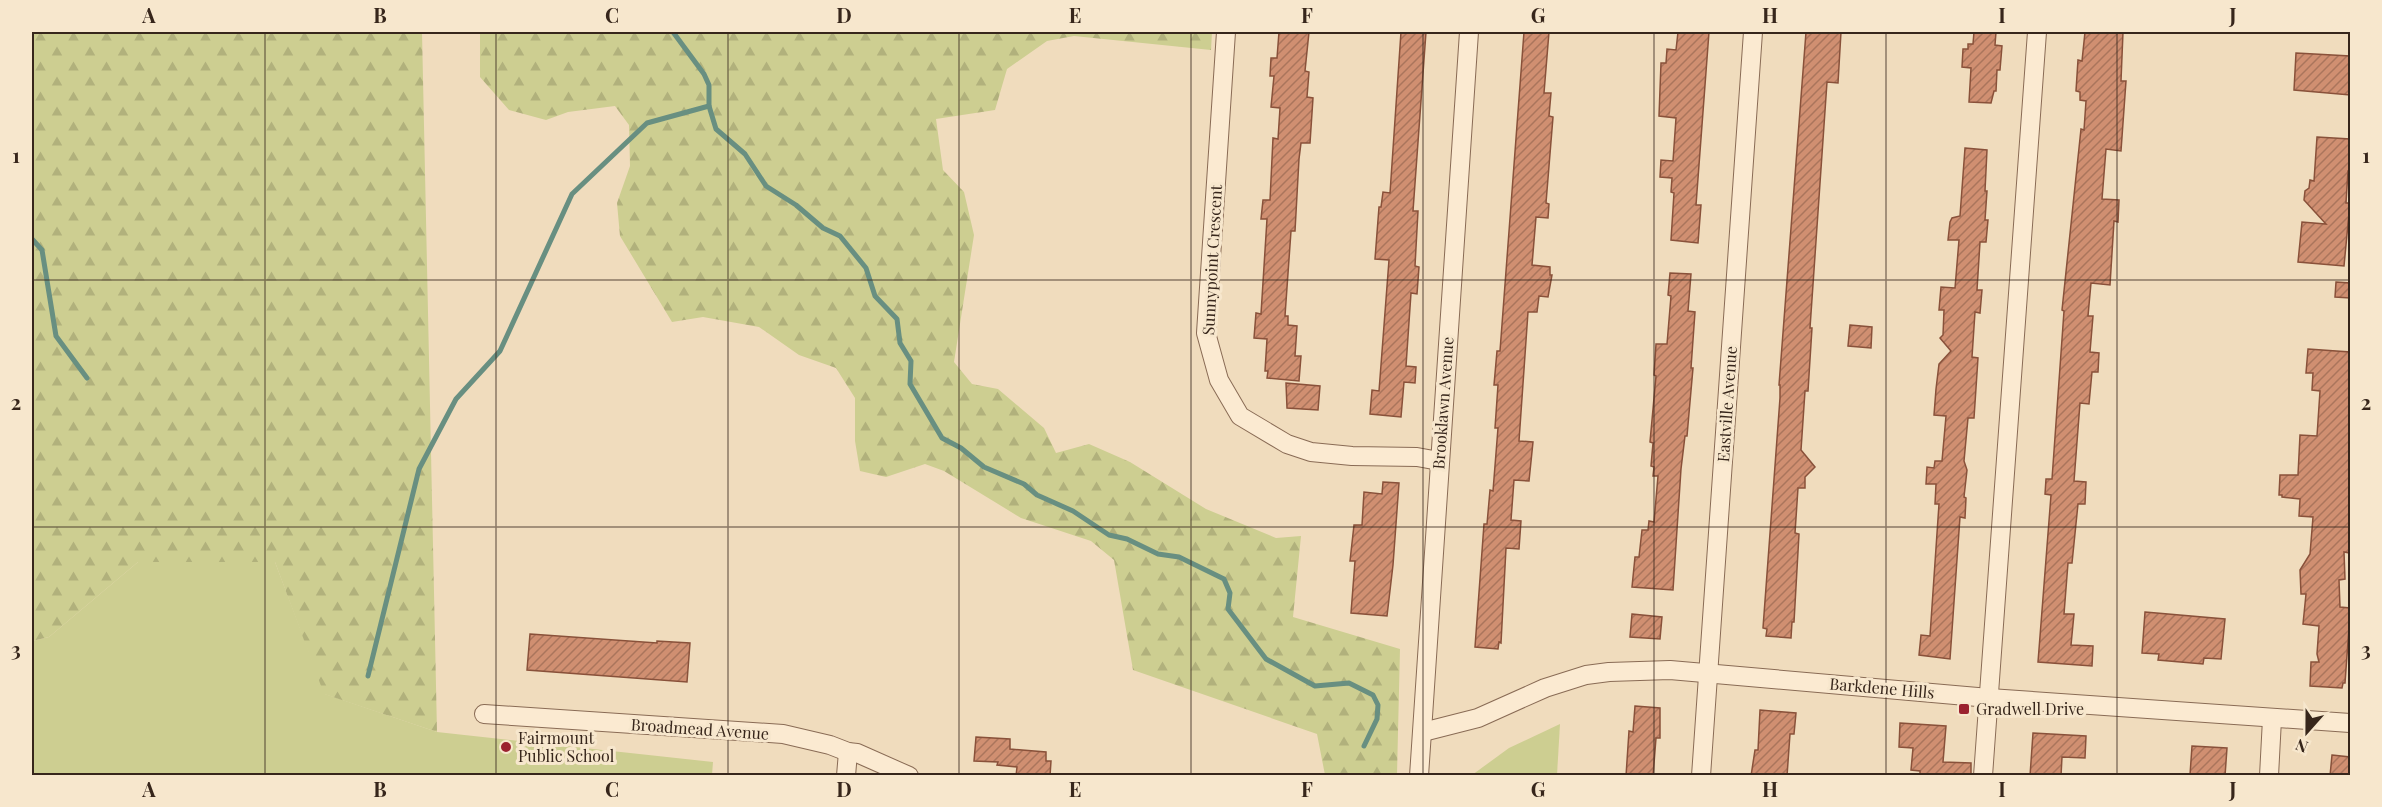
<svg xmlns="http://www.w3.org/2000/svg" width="2382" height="807" font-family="'Playfair Display',serif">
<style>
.green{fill:#cdce91}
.forest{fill:url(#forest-firs)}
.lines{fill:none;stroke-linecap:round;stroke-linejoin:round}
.stream{stroke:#688f81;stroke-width:5}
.building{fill:url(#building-hatch);stroke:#89513a;stroke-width:1.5}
.street-casing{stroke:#896b55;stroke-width:20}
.street{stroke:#fbead1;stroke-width:18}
.grid{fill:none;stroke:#37261b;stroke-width:1.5;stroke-opacity:0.55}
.poi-dot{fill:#9b222f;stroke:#f7e7cd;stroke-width:2}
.labels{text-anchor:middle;stroke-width:6;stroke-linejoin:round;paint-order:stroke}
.street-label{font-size:16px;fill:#37261b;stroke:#f7e7cd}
.poi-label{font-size:16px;fill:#37261b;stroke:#f7e7cd;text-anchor:start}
.neatline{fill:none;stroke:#37261b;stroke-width:2}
.grid-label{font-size:20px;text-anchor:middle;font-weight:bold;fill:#37261b}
</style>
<defs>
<pattern id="forest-firs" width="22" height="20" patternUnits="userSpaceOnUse" patternTransform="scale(1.5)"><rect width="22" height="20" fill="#cdce91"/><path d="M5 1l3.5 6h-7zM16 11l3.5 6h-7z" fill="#b1b17c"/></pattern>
<pattern id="building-hatch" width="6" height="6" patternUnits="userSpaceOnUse" patternTransform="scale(1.5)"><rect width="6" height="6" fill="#d08f71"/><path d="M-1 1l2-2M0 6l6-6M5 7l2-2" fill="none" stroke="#aa755c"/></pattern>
</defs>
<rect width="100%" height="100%" fill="#f0dcbd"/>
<g class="green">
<polygon points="138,562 275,562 325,694 437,732 713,762 712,775 32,775 32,641 49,637"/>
<polygon points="1560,724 1557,775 1472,775 1509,748"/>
</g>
<g class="forest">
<polygon points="32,32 422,32 437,732 324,694 275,562 138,562 49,637 32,641"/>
<polygon points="480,32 1212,32 1211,50 1074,36 1047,41 1007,69 995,110 936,119 943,170 964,192 974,235 954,362 972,384 998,389 1044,428 1056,453 1089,444 1130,462 1206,509 1276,538 1301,536 1293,617 1400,649 1397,775 1325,775 1317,734 1133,670 1114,560 1091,541 1021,518 944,471 925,464 886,477 860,471 855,441 855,398 836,368 799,355 759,327 703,317 672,322 620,236 617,203 630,166 629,125 615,106 568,112 546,120 509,110 480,77"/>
</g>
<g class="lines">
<g class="stream">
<polyline points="673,32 704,74 709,85 709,106 716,129 745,154 766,186 796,205 823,228 840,236 866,268 875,296 897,319 900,343 911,361 910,384 942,438 961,448 984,467 1024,484 1037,495 1073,511 1109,535 1127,539 1158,554 1179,557 1224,579 1230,593 1228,609 1266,659 1315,686 1349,683 1373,695 1378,705 1377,719 1364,746"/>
<polyline points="32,239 42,250 56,336 87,378"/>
<polyline points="368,676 419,469 456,399 500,351 572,194 647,123 709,106"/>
</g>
</g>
<g class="building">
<polygon points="1279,32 1309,32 1305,71 1309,72 1307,97 1313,98 1310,143 1301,143 1299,159 1295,231 1291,231 1285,316 1288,316 1288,325 1297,326 1295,356 1301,356 1299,381 1267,378 1268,371 1265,371 1267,339 1254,338 1256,313 1261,314 1267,219 1261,219 1263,200 1270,200 1273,138 1278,139 1280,108 1271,107 1274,76 1270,76 1271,58 1277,58"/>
<polygon points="1401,32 1426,32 1413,211 1418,211 1415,266 1419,267 1417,294 1411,293 1406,366 1416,367 1415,383 1404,382 1401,417 1370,414 1372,390 1379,391 1389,260 1375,259 1379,207 1381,207 1383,192 1390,193"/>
<polygon points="1524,32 1549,32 1544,93 1551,93 1549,116 1553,117 1546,203 1549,204 1548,218 1536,217 1532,265 1550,267 1550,275 1552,275 1548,297 1539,296 1537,312 1528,312 1519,441 1533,442 1529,481 1514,480 1511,520 1521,521 1519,549 1506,548 1501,643 1499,642 1498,649 1475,647 1484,524 1487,524 1490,490 1493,491 1498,428 1495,428 1498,385 1494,385 1497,351 1500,351"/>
<polygon points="1678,32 1709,32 1696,205 1701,205 1698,243 1671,240 1674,193 1671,192 1672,178 1660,177 1661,160 1673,161 1676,118 1659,116 1661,63 1666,63 1667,49 1676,50"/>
<polygon points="1806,32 1841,32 1838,83 1827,82 1810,328 1812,328 1808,391 1805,391 1801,450 1815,467 1805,477 1805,488 1798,488 1795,533 1799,534 1794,622 1792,622 1791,638 1766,636 1767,629 1763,628 1780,398 1780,385 1779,385"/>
<polygon points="1974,32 1996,32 1995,45 2002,46 2000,70 1997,70 1996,91 1994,91 1991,103 1969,102 1971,68 1962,67 1963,49 1968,49 1968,44 1973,44"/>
<polygon points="2085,32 2123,32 2121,81 2126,81 2121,151 2106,149 2102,199 2119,200 2118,222 2114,221 2110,285 2091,283 2088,316 2093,316 2090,352 2099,353 2098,372 2092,372 2089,404 2080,403 2074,481 2086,482 2085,504 2078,504 2072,563 2068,563 2064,614 2074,614 2071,645 2093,646 2092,666 2038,662 2051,495 2045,494 2046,479 2052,479 2064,311 2062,310 2081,129 2084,130 2086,101 2080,100 2080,92 2076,91 2078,60 2082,61"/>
<polygon points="2296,53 2350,56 2350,95 2294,90"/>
<polygon points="2317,137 2350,139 2350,171 2348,171 2346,203 2350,203 2344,266 2298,262 2302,222 2326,224 2304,200 2305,191 2309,188 2310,180 2314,181"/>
<polygon points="1965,148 1987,150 1985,191 1987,191 1985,220 1988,220 1986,242 1980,242 1977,290 1982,290 1980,313 1975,312 1972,357 1978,358 1974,418 1968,418 1964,461 1967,470 1964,497 1966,498 1965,518 1960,517 1950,659 1919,655 1921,635 1930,636 1939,504 1935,504 1936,484 1926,484 1927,467 1934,468 1935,461 1942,461 1946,416 1934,415 1936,389 1939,364 1951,351 1940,338 1943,335 1944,310 1939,310 1941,287 1955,288 1959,240 1948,240 1950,222 1952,218 1960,216"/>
<polygon points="1670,273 1691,274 1688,311 1695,312 1691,368 1693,368 1687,436 1685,436 1681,469 1673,590 1632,587 1635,557 1639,557 1642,530 1648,530 1649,521 1654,522 1658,476 1653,476 1654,467 1651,466 1653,443 1650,442 1656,376 1654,375 1656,344 1667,344 1671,296 1668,295"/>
<polygon points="2336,282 2350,283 2350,298 2335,297"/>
<polygon points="1850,325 1872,327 1871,348 1848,346"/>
<polygon points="2308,349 2350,352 2350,553 2344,552 2345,579 2339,580 2340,607 2350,608 2350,628 2349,628 2345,683 2343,683 2342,688 2310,686 2311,662 2319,662 2317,654 2319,626 2303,624 2306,594 2301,594 2300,570 2310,554 2313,517 2299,516 2300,499 2282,497 2282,495 2279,495 2280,475 2298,475 2300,435 2317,436 2320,391 2312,390 2313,373 2306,373"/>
<polygon points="1286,383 1320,386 1318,410 1287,408"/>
<polygon points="1383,482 1399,483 1393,565 1387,616 1351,613 1355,561 1350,561 1354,525 1362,525 1364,492 1382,494"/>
<polygon points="2145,612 2225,619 2221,659 2204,658 2203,664 2158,660 2159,654 2142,653"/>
<polygon points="1632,614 1662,617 1660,639 1630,637"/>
<polygon points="530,634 657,643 657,641 690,643 687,682 527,670"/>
<polygon points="1635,706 1660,708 1660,738 1656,738 1653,776 1626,776 1629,731 1633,732"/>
<polygon points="1760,710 1796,713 1794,734 1790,734 1787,776 1751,776 1755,750 1758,750"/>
<polygon points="1900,723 1946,726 1943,762 1971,763 1971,776 1920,776 1920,771 1911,770 1913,748 1899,747"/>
<polygon points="2033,733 2086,736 2085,758 2062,757 2061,776 2030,776"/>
<polygon points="976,737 1010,739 1010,749 1046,752 1046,761 1051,761 1050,776 1016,776 1017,767 997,765 998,762 974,761"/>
<polygon points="2192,746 2227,748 2225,776 2190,775"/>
<polygon points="2332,755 2350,757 2350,776 2330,776"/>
</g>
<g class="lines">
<defs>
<g id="street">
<polyline points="1226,32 1206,333 1219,380 1240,416 1287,444 1311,452 1352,456 1417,457 1439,461"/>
<polyline points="484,714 783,734 830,745 848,752 857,753 909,776"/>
<polyline points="1423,732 1478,718 1545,688 1586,675 1609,672 1670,670 1989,698 2350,723"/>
<polyline points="846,776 848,752"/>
<polyline points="1419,776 1469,32"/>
<polyline points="1701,776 1753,32"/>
<polyline points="1983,776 2037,32"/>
<polyline points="2269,776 2272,719"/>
</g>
</defs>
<use href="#street" class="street-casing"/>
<use href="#street" class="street"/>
</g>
<path class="grid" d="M265 32V776M496 32V776M728 32V776M959 32V776M1191 32V776M1423 32V776M1654 32V776M1886 32V776M2117 32V776M32 280H2350M32 527H2350"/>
<g class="poi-dot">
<rect x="1958" y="703" width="12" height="12" rx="3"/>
<circle cx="506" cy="747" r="6"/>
</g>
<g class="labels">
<g class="street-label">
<text transform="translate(1212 260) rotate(-87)" y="6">Sunnypoint Crescent</text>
<text transform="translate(1443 403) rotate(-86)" y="6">Brooklawn Avenue</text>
<text transform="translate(1727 404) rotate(-86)" y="6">Eastville Avenue</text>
<text transform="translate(1882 688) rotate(5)" y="6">Barkdene Hills</text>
<text transform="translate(700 729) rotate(4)" y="6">Broadmead Avenue</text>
</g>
<g class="poi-label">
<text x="1976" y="715">Gradwell Drive</text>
<text x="518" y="744">Fairmount<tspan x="518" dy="18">Public School</tspan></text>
</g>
</g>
<rect width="2382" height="807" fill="none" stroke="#f7e7cd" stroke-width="66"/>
<g transform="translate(2307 732) rotate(201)" stroke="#f7e7cd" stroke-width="4.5" paint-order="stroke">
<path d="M0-4.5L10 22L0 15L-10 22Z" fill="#37261b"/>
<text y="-9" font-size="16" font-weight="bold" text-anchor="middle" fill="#37261b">N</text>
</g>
<rect x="33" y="33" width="2316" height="741" class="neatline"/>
<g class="grid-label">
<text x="149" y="23">A</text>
<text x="380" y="23">B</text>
<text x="612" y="23">C</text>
<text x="844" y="23">D</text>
<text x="1075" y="23">E</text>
<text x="1307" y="23">F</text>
<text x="1538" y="23">G</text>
<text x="1770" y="23">H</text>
<text x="2002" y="23">I</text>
<text x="2233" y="23">J</text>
<text x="16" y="163">1</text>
<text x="2366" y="163">1</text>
<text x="16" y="410">2</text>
<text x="2366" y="410">2</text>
<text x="16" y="657">3</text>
<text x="2366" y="657">3</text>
<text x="149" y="797">A</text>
<text x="380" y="797">B</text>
<text x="612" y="797">C</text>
<text x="844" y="797">D</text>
<text x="1075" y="797">E</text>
<text x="1307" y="797">F</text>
<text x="1538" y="797">G</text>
<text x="1770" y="797">H</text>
<text x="2002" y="797">I</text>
<text x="2233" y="797">J</text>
</g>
</svg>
